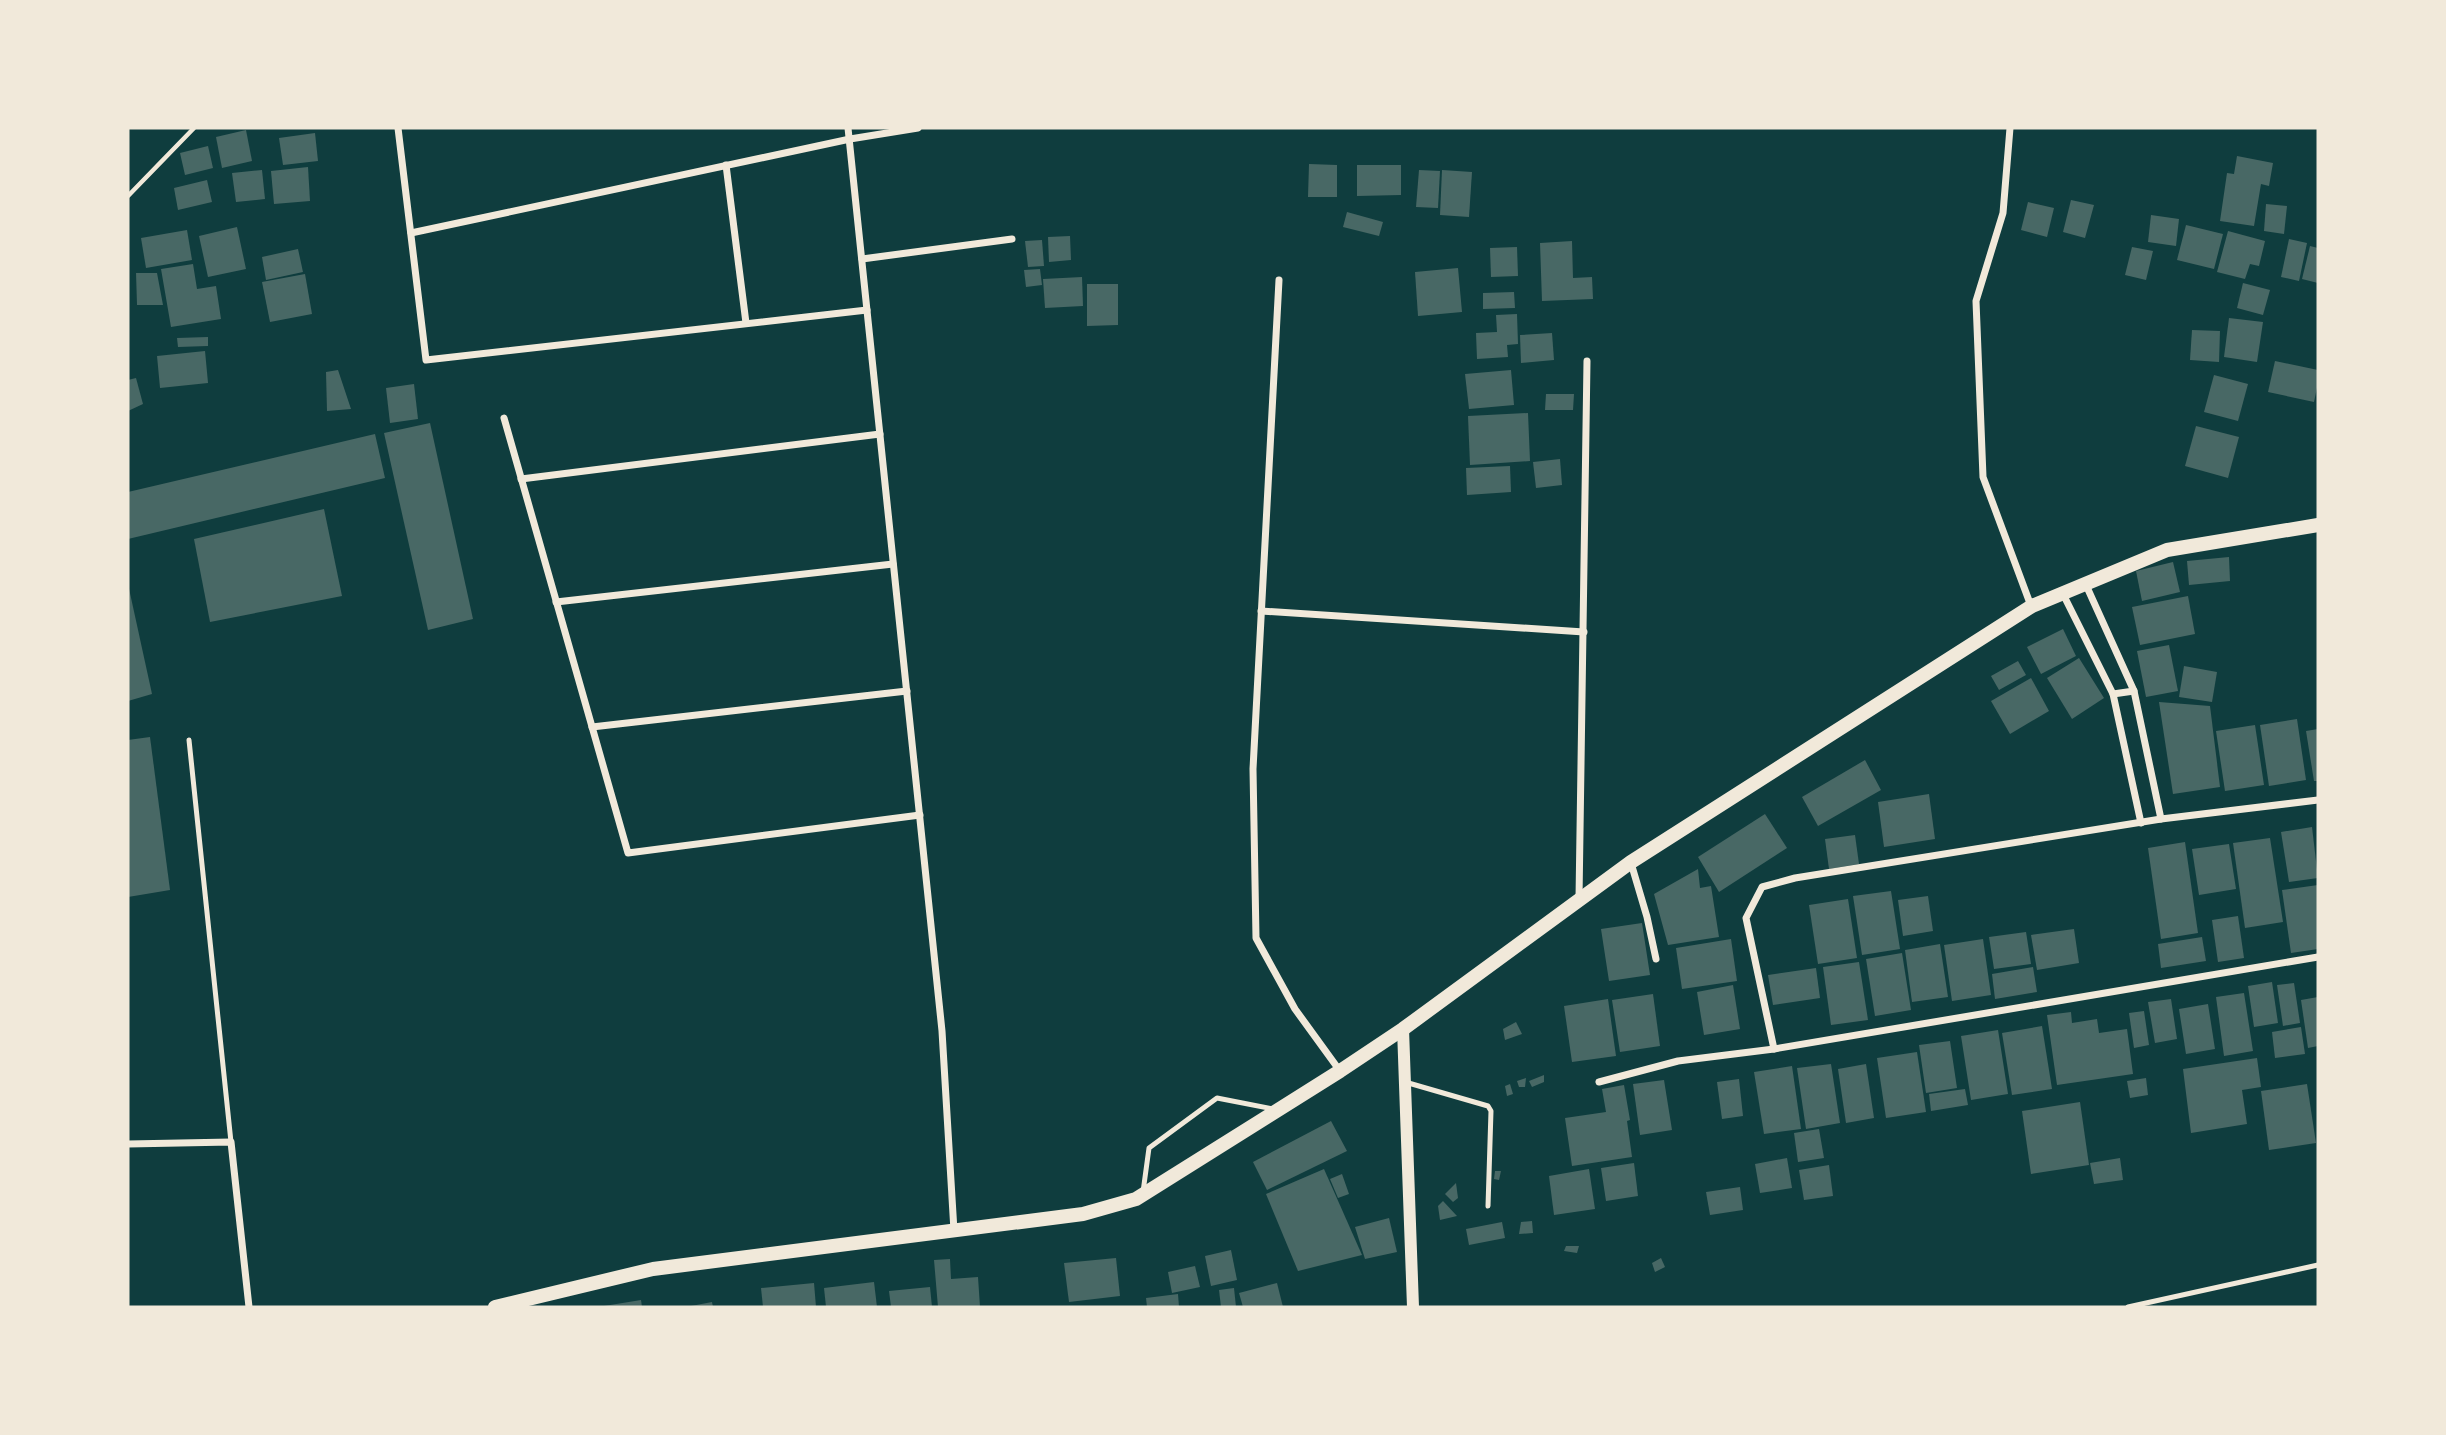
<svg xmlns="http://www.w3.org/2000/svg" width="2446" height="1435" font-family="'Source Serif 4',serif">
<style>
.building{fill:#486865}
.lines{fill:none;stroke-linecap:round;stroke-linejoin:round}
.path{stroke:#f1e9da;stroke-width:4.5}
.service{stroke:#f1e9da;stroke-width:5}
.minor{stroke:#f1e9da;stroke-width:7}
.tertiary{stroke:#f1e9da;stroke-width:12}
.secondary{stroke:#f1e9da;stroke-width:14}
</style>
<rect width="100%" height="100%" fill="#0f3d3e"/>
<g class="building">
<polygon points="246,130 252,161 222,168 216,137"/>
<polygon points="315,133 318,161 283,165 279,138"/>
<polygon points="208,146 213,168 185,175 180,153"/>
<polygon points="2237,156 2273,163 2269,186 2261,184 2254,226 2220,221 2227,173 2234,174"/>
<polygon points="1309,164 1337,165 1337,197 1308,197"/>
<polygon points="1357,165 1401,165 1401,195 1357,196"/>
<polygon points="308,167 310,201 274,204 271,171"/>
<polygon points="262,170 265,199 236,202 232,173"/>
<polygon points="1419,170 1440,171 1438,208 1416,207"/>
<polygon points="1442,170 1472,172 1469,217 1440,215"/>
<polygon points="207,180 212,202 178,210 174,188"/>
<polygon points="2071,200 2094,205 2085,238 2063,232"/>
<polygon points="2028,202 2054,208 2047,237 2021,230"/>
<polygon points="2266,204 2287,206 2284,234 2264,231"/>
<polygon points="1347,212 1383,222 1379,236 1343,227"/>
<polygon points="2151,215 2179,219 2176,246 2148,242"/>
<polygon points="2186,225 2223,234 2214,269 2177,260"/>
<polygon points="237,227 246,269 208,277 199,236"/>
<polygon points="187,230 192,260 146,268 141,238"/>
<polygon points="2228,231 2265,241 2259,266 2250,264 2245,279 2217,272"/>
<polygon points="1070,236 1071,260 1049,262 1048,237"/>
<polygon points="2289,239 2307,243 2299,281 2281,277"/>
<polygon points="1042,240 1044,266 1028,267 1025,241"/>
<polygon points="1572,241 1573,278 1592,277 1593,299 1542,301 1540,243"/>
<polygon points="2310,246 2318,248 2318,283 2302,279"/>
<polygon points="1517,247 1518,276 1491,277 1490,248"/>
<polygon points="2132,247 2153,251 2146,280 2125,275"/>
<polygon points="298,249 303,272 266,280 262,257"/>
<polygon points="193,264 197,289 216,286 221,319 171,327 161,269"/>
<polygon points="1458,268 1462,312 1418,316 1415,272"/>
<polygon points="1040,269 1042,285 1026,287 1024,270"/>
<polygon points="136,273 157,273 163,305 137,305"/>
<polygon points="305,274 312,314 270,322 262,282"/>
<polygon points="1082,277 1083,306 1045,308 1043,279"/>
<polygon points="2243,283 2270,290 2263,315 2237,308"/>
<polygon points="1087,284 1118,284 1118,325 1087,326"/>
<polygon points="1514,292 1515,308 1483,309 1483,293"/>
<polygon points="1517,314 1518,344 1507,345 1508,357 1477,359 1476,333 1497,332 1496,315"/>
<polygon points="2229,318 2263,322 2257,362 2224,357"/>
<polygon points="2192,330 2220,331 2219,362 2190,360"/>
<polygon points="1552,333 1554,360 1521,363 1520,335"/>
<polygon points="208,337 208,346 178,347 177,338"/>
<polygon points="205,351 208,383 160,388 157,356"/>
<polygon points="2275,361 2318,370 2318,383 2314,402 2268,392"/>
<polygon points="338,370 351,409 327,411 326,372"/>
<polygon points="1511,370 1514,405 1469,409 1465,374"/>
<polygon points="2214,375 2248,384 2238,421 2204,412"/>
<polygon points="136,378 143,404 128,411 128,380"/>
<polygon points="414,384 418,419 390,423 386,388"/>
<polygon points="1546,394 1574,394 1573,410 1545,410"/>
<polygon points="1528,413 1530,461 1470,465 1468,416"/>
<polygon points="430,423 473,619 428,630 384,433"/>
<polygon points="2196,426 2239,437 2228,478 2185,466"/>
<polygon points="375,434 385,478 128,539 128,492"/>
<polygon points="1560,459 1562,485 1536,488 1533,462"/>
<polygon points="1510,466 1511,492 1467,495 1466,468"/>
<polygon points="324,509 342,596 210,622 194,539"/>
<polygon points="2229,557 2230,581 2189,585 2187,561"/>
<polygon points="2173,562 2180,592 2142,601 2136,571"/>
<polygon points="128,584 152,694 128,701"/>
<polygon points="2188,596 2195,634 2140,645 2132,607"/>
<polygon points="2063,629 2076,656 2041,674 2027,647"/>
<polygon points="2169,645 2178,691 2146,697 2137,651"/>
<polygon points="2079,658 2104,698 2072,719 2047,678"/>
<polygon points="2018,661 2026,675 1999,690 1991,676"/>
<polygon points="2184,666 2217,672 2212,702 2179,697"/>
<polygon points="2031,678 2049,711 2010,734 1991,701"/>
<polygon points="2159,702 2210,706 2220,787 2173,794"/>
<polygon points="2297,719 2306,780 2269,786 2260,725"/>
<polygon points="2255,725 2264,785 2225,791 2216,731"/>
<polygon points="2318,729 2318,781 2314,781 2306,731"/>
<polygon points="150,737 170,890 128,897 128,740"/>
<polygon points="1865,760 1881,790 1818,826 1802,797"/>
<polygon points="1929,794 1935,839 1884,847 1878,802"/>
<polygon points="1765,814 1787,848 1719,892 1698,857"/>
<polygon points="2312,827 2318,878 2289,882 2281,832"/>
<polygon points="1855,835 1859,864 1829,869 1825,839"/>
<polygon points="2270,838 2283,922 2245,928 2233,843"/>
<polygon points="2185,842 2198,933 2161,939 2148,848"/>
<polygon points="2229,844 2236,889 2199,895 2192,849"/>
<polygon points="1698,869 1700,888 1711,886 1719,937 1668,945 1654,894"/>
<polygon points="2318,885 2318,949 2291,953 2282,890"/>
<polygon points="1891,891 1900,949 1862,955 1853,896"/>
<polygon points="1928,896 1933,931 1903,936 1898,900"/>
<polygon points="1848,899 1857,958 1818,964 1809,905"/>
<polygon points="2238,916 2244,958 2218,962 2212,920"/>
<polygon points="1642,923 1650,975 1609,981 1601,929"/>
<polygon points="2074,929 2079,963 2037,970 2031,935"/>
<polygon points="2026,932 2031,964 1994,969 1989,937"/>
<polygon points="2202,937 2206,961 2161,968 2158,944"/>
<polygon points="1731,939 1737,981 1682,989 1676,948"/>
<polygon points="1983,939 1991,995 1952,1001 1944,945"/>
<polygon points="1940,944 1948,997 1912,1002 1905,950"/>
<polygon points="1902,953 1911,1010 1875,1016 1866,959"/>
<polygon points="1859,962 1868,1020 1831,1025 1823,967"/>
<polygon points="2033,967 2037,992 1995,999 1992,974"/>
<polygon points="1816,968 1820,998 1773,1005 1768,975"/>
<polygon points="2272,982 2278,1023 2254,1027 2248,986"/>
<polygon points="2294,983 2300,1023 2283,1026 2277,985"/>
<polygon points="1733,985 1740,1029 1704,1035 1697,992"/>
<polygon points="2244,993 2253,1051 2224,1056 2216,997"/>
<polygon points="1653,994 1660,1046 1620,1052 1612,1000"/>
<polygon points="2318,997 2318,1046 2308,1048 2301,1000"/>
<polygon points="1608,999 1616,1056 1572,1062 1564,1006"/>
<polygon points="2171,999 2177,1039 2155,1043 2148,1002"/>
<polygon points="2208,1004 2215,1049 2186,1054 2179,1009"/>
<polygon points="2144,1011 2149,1045 2134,1048 2129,1013"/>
<polygon points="2071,1012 2072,1023 2097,1019 2099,1033 2127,1029 2133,1074 2057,1085 2047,1015"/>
<polygon points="1516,1022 1522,1034 1505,1040 1503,1029"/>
<polygon points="2042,1026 2052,1089 2012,1095 2002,1033"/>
<polygon points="2301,1027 2305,1054 2275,1058 2272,1032"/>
<polygon points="1998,1030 2008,1094 1971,1100 1961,1036"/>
<polygon points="1950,1041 1957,1088 1926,1093 1919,1045"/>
<polygon points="1917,1052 1926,1112 1886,1118 1877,1058"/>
<polygon points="2257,1058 2261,1087 2242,1090 2247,1124 2191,1133 2183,1069"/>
<polygon points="1831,1064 1840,1123 1806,1129 1797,1068"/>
<polygon points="1866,1064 1874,1118 1846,1123 1838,1069"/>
<polygon points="1792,1066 1801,1129 1764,1134 1754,1072"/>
<polygon points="1544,1075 1544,1082 1532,1087 1529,1081"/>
<polygon points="1526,1078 1525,1087 1519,1087 1517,1081"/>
<polygon points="2146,1078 2148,1095 2130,1098 2127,1081"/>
<polygon points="1739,1079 1743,1116 1722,1119 1717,1082"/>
<polygon points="1664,1080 1672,1130 1640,1135 1633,1084"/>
<polygon points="1510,1084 1513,1094 1507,1096 1505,1086"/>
<polygon points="2307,1084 2316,1143 2269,1150 2261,1091"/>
<polygon points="1624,1085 1630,1120 1627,1121 1632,1157 1572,1166 1565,1118 1606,1112 1602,1089"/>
<polygon points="1965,1089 1968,1105 1931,1111 1929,1094"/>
<polygon points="2080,1102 2089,1165 2031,1174 2022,1111"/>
<polygon points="1331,1121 1347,1151 1267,1190 1253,1162"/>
<polygon points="1819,1129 1824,1158 1798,1162 1794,1133"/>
<polygon points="1787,1158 1792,1188 1760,1193 1755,1164"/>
<polygon points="2120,1158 2123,1180 2094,1184 2090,1163"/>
<polygon points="1634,1163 1638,1196 1606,1201 1601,1168"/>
<polygon points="1829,1165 1833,1196 1804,1200 1799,1170"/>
<polygon points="1324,1169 1362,1255 1298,1271 1266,1194"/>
<polygon points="1589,1169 1595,1209 1554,1215 1549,1176"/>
<polygon points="1495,1171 1501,1171 1499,1180 1494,1179"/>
<polygon points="1342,1174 1349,1194 1338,1198 1330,1179"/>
<polygon points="1456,1183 1458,1198 1453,1202 1445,1194"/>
<polygon points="1740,1187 1743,1210 1710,1215 1706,1192"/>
<polygon points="1443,1201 1457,1216 1440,1220 1438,1206"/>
<polygon points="1389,1218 1397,1252 1365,1259 1355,1227"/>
<polygon points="1532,1221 1533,1233 1519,1234 1521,1222"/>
<polygon points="1502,1222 1505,1238 1469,1245 1466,1229"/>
<polygon points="1566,1246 1579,1246 1577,1253 1564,1251"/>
<polygon points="1231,1250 1237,1280 1211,1286 1205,1256"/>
<polygon points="1116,1258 1120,1296 1069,1302 1064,1263"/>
<polygon points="1661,1258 1665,1267 1655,1272 1652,1263"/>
<polygon points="950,1259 951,1279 978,1277 980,1307 938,1307 934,1260"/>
<polygon points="1195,1266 1200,1287 1172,1293 1168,1272"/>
<polygon points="874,1282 877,1307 826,1307 824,1288"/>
<polygon points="814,1283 816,1307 763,1307 761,1288"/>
<polygon points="1277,1283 1283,1307 1243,1307 1239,1293"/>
<polygon points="930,1287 932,1307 891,1307 889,1291"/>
<polygon points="1234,1288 1236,1307 1221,1307 1219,1290"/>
<polygon points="1178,1294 1179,1307 1147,1307 1146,1298"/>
<polygon points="641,1300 642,1307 604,1307 604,1306"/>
<polygon points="712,1302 713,1307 692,1307 691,1306"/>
</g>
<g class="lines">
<polyline class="path" points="128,196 194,128"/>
<g class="service">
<polyline points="189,740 231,1142"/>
<polyline points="1405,1082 1488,1106 1491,1111 1488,1206"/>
<polyline points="1143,1192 1149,1148 1217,1098 1273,1109"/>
<polyline points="2128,1307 2318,1265"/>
</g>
<g class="minor">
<polyline points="398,128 426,360 867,310"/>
<polyline points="848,128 942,1031 954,1231"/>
<polyline points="2010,128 2003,213 1976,301 1983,477 2031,606"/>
<polyline points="726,165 746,323"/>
<polyline points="411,233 850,139 918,128"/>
<polyline points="862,259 1012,239"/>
<polyline points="1279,280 1253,769 1256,938 1295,1009 1340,1071"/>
<polyline points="504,418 628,853 920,815"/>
<polyline points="521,479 880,434"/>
<polyline points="2086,585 2134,691 2161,819"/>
<polyline points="2063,594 2113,694 2141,823"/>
<polyline points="556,602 893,564"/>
<polyline points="1261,611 1584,632"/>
<polyline points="2113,694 2134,691"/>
<polyline points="592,727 907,691"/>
<polyline points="1631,863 1647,917 1656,959"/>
<polyline points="1579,899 1587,361"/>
<polyline points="1774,1049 1746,918 1762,887 1795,878 2161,819 2318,800"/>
<polyline points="1599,1082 1678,1061 1774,1049 2318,957"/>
<polyline points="128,1144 231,1142 249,1307"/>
</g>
<polyline class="tertiary" points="1403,1029 1413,1307"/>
<polyline class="secondary" points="495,1307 653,1269 1083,1214 1136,1199 1340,1071 1403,1029 1631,862 2032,606 2167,550 2318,525"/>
</g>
<rect width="2446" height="1435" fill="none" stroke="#f1e9da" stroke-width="259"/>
</svg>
